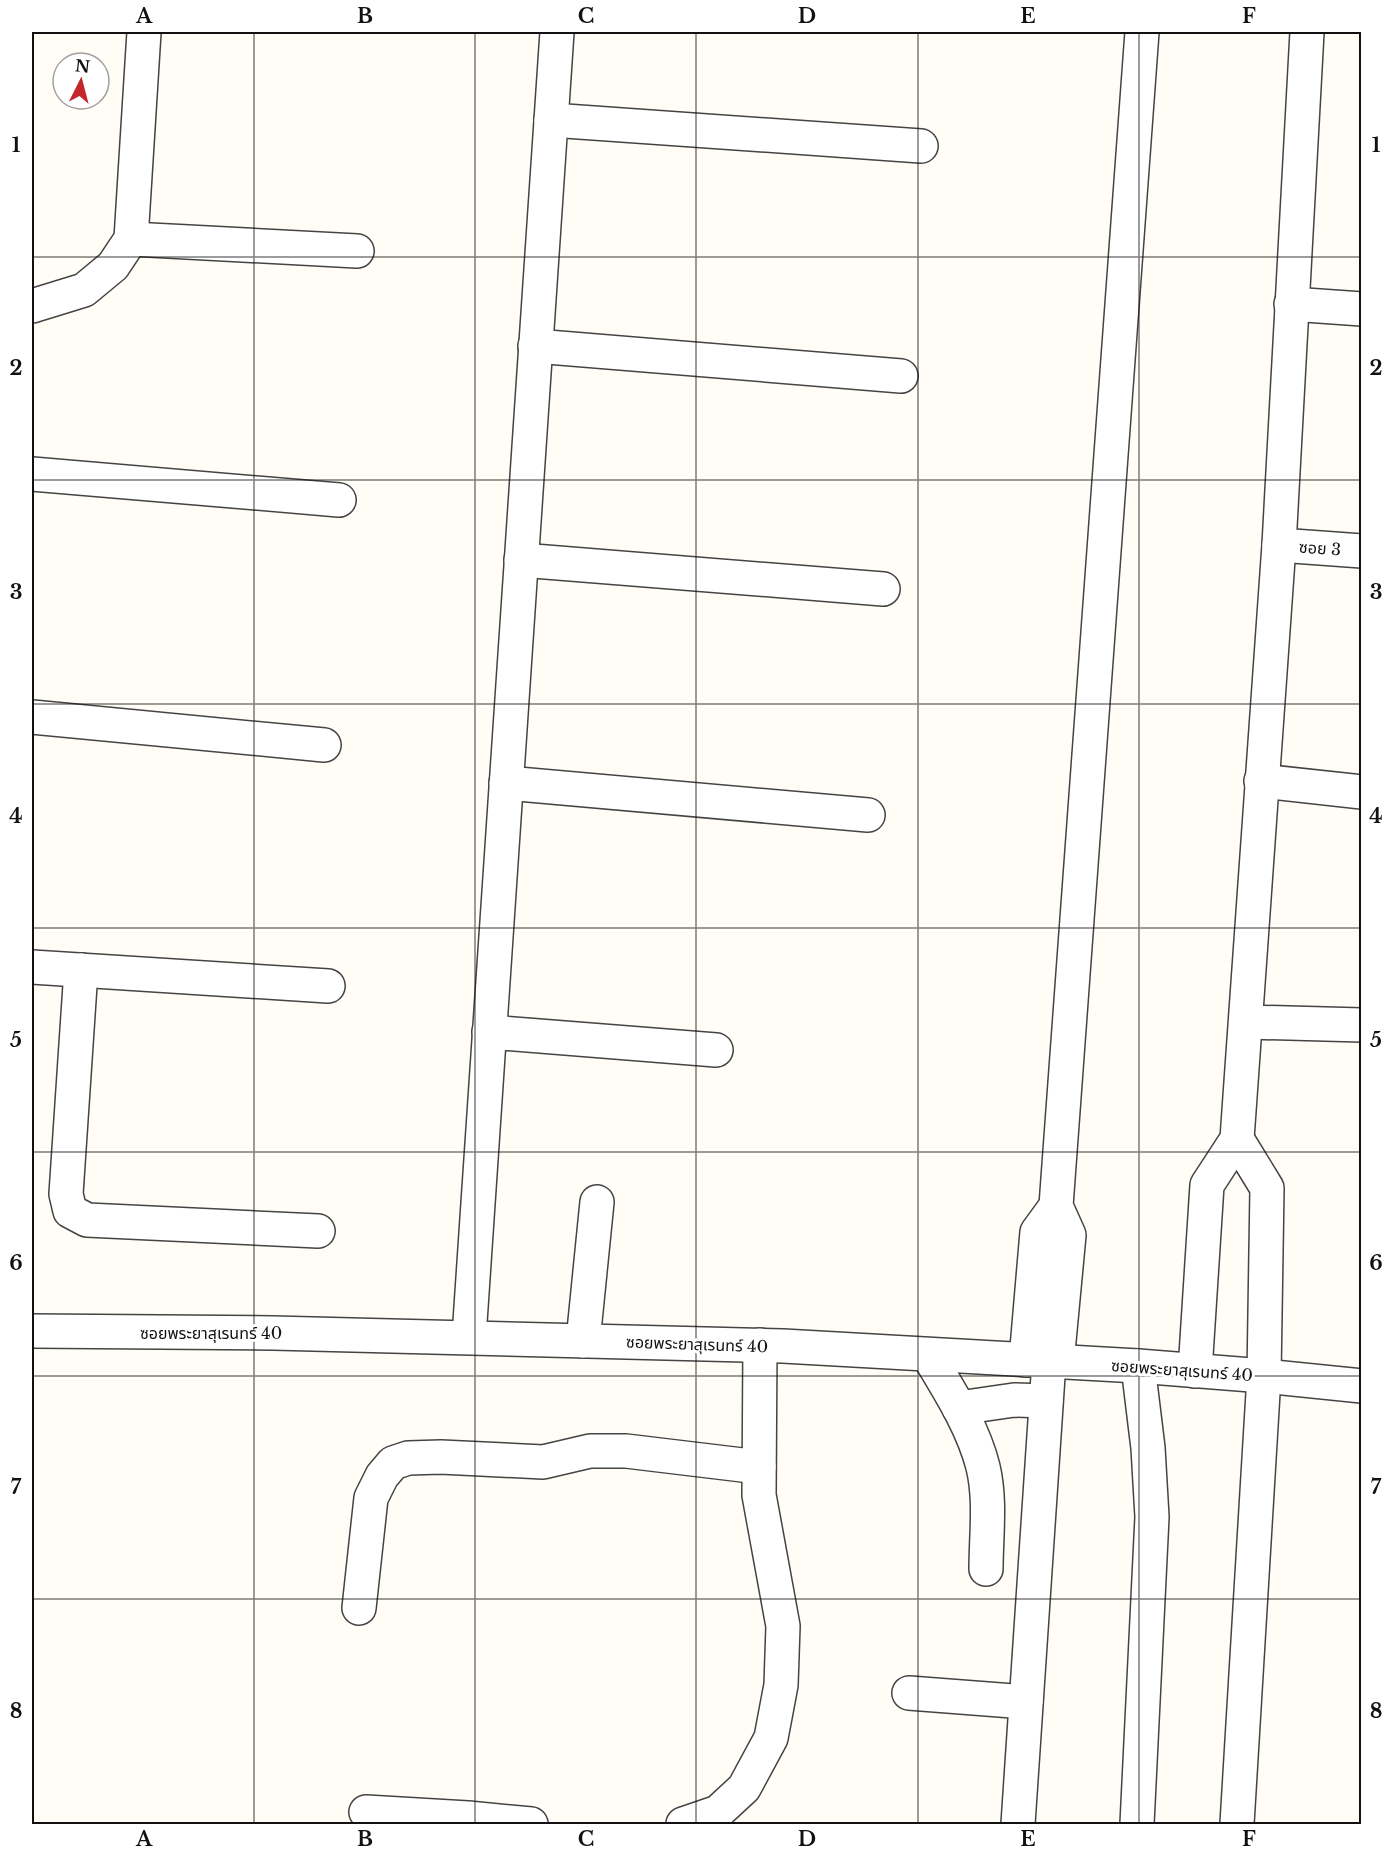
<svg xmlns="http://www.w3.org/2000/svg" width="1393" height="1856" font-family="'Libre Baskerville','Noto Sans Thai',serif">
<style>
.lines{fill:none;stroke-linecap:round;stroke-linejoin:round}
.minor-casing{stroke:#444;stroke-width:36}
.minor{stroke:#fff;stroke-width:33}
.grid{fill:none;stroke:#111;stroke-width:1.5;stroke-opacity:0.55}
.labels{text-anchor:middle;stroke-width:6;stroke-linejoin:round;paint-order:stroke}
.street-label{font-size:16px;fill:#111;stroke:#fff}
.neatline{fill:none;stroke:#111;stroke-width:2}
.grid-label{font-size:20px;text-anchor:middle;font-weight:bold;fill:#111}
</style>
<rect width="100%" height="100%" fill="#fffdf5"/>
<g class="lines">
<defs>
<g id="minor">
<polyline points="551,120 921,146"/>
<polyline points="131,239 357,251"/>
<polyline points="1291,304 1362,309"/>
<polyline points="32,306 84,290 113,266 131,239 144,32"/>
<polyline points="535,346 901,376"/>
<polyline points="32,474 339,500"/>
<polyline points="1279,545 1362,551"/>
<polyline points="521,560 883,589"/>
<polyline points="32,717 324,745"/>
<polyline points="1261,781 1362,792"/>
<polyline points="506,783 868,815"/>
<polyline points="32,967 328,986"/>
<polyline points="81,970 66,1194 70,1211 87,1220 318,1231"/>
<polyline points="1247,1022 1362,1025"/>
<polyline points="489,1032 716,1050"/>
<polyline points="32,1331 273,1333 783,1346 1138,1366 1264,1376 1362,1386"/>
<polyline points="469,1337 557,32"/>
<polyline points="583,1341 597,1202"/>
<path d="M928 1355C949 1390 973 1427 983 1467 991 1500 986 1536 986 1569"/>
<polyline points="1026,1360 1037,1232 1056,1206"/>
<polyline points="1057,1362 1069,1235 1056,1206 1142,32"/>
<polyline points="1195,1371 1207,1185 1237,1139 1279,545 1307,32"/>
<polyline points="959,1408 1014,1400 1046,1401"/>
<polyline points="359,1608 371,1498 382,1476 393,1463 408,1458 441,1457 543,1462 590,1451 626,1451 759,1467"/>
<polyline points="909,1693 1026,1702"/>
<polyline points="366,1812 468,1818 531,1824"/>
<polyline points="683,1824 718,1812 744,1788 771,1738 781,1685 783,1626 759,1495 760,1345"/>
<polyline points="1018,1824 1049,1361"/>
<polyline points="1137,1824 1152,1517 1148,1448 1138,1366"/>
<polyline points="1237,1824 1264,1376 1267,1188 1237,1139"/>
</g>
</defs>
<use href="#minor" class="minor-casing"/>
<use href="#minor" class="minor"/>
</g>
<path class="grid" d="M254 32V1824M475 32V1824M696 32V1824M918 32V1824M1139 32V1824M32 257H1362M32 480H1362M32 704H1362M32 928H1362M32 1152H1362M32 1376H1362M32 1599H1362"/>
<g class="labels">
<g class="street-label">
<text transform="translate(1320 548) rotate(4)" y="6">ซอย 3</text>
<text x="211" y="1339">ซอยพระยาสุเรนทร์ 40</text>
<text transform="translate(697 1344) rotate(2)" y="6">ซอยพระยาสุเรนทร์ 40</text>
<text transform="translate(1182 1370) rotate(4)" y="6">ซอยพระยาสุเรนทร์ 40</text>
</g>
</g>
<rect width="1393" height="1856" fill="none" stroke="#ffffff" stroke-width="66"/>
<g transform="translate(81 81) rotate(6)"><circle r="28" fill="#ffffff" stroke="#a0a0a0" stroke-width="1.5"/>
<path d="M0-4.5L10 22L0 15L-10 22Z" fill="#c4262e"/>
<text y="-9" font-size="16" font-weight="bold" text-anchor="middle" fill="#111111">N</text>
</g>
<rect x="33" y="33" width="1327" height="1790" class="neatline"/>
<g class="grid-label">
<text x="144" y="23">A</text>
<text x="365" y="23">B</text>
<text x="586" y="23">C</text>
<text x="807" y="23">D</text>
<text x="1028" y="23">E</text>
<text x="1249" y="23">F</text>
<text x="16" y="152">1</text>
<text x="1376" y="152">1</text>
<text x="16" y="375">2</text>
<text x="1376" y="375">2</text>
<text x="16" y="599">3</text>
<text x="1376" y="599">3</text>
<text x="16" y="823">4</text>
<text x="1376" y="823">4</text>
<text x="16" y="1047">5</text>
<text x="1376" y="1047">5</text>
<text x="16" y="1270">6</text>
<text x="1376" y="1270">6</text>
<text x="16" y="1494">7</text>
<text x="1376" y="1494">7</text>
<text x="16" y="1718">8</text>
<text x="1376" y="1718">8</text>
<text x="144" y="1846">A</text>
<text x="365" y="1846">B</text>
<text x="586" y="1846">C</text>
<text x="807" y="1846">D</text>
<text x="1028" y="1846">E</text>
<text x="1249" y="1846">F</text>
</g>
</svg>
